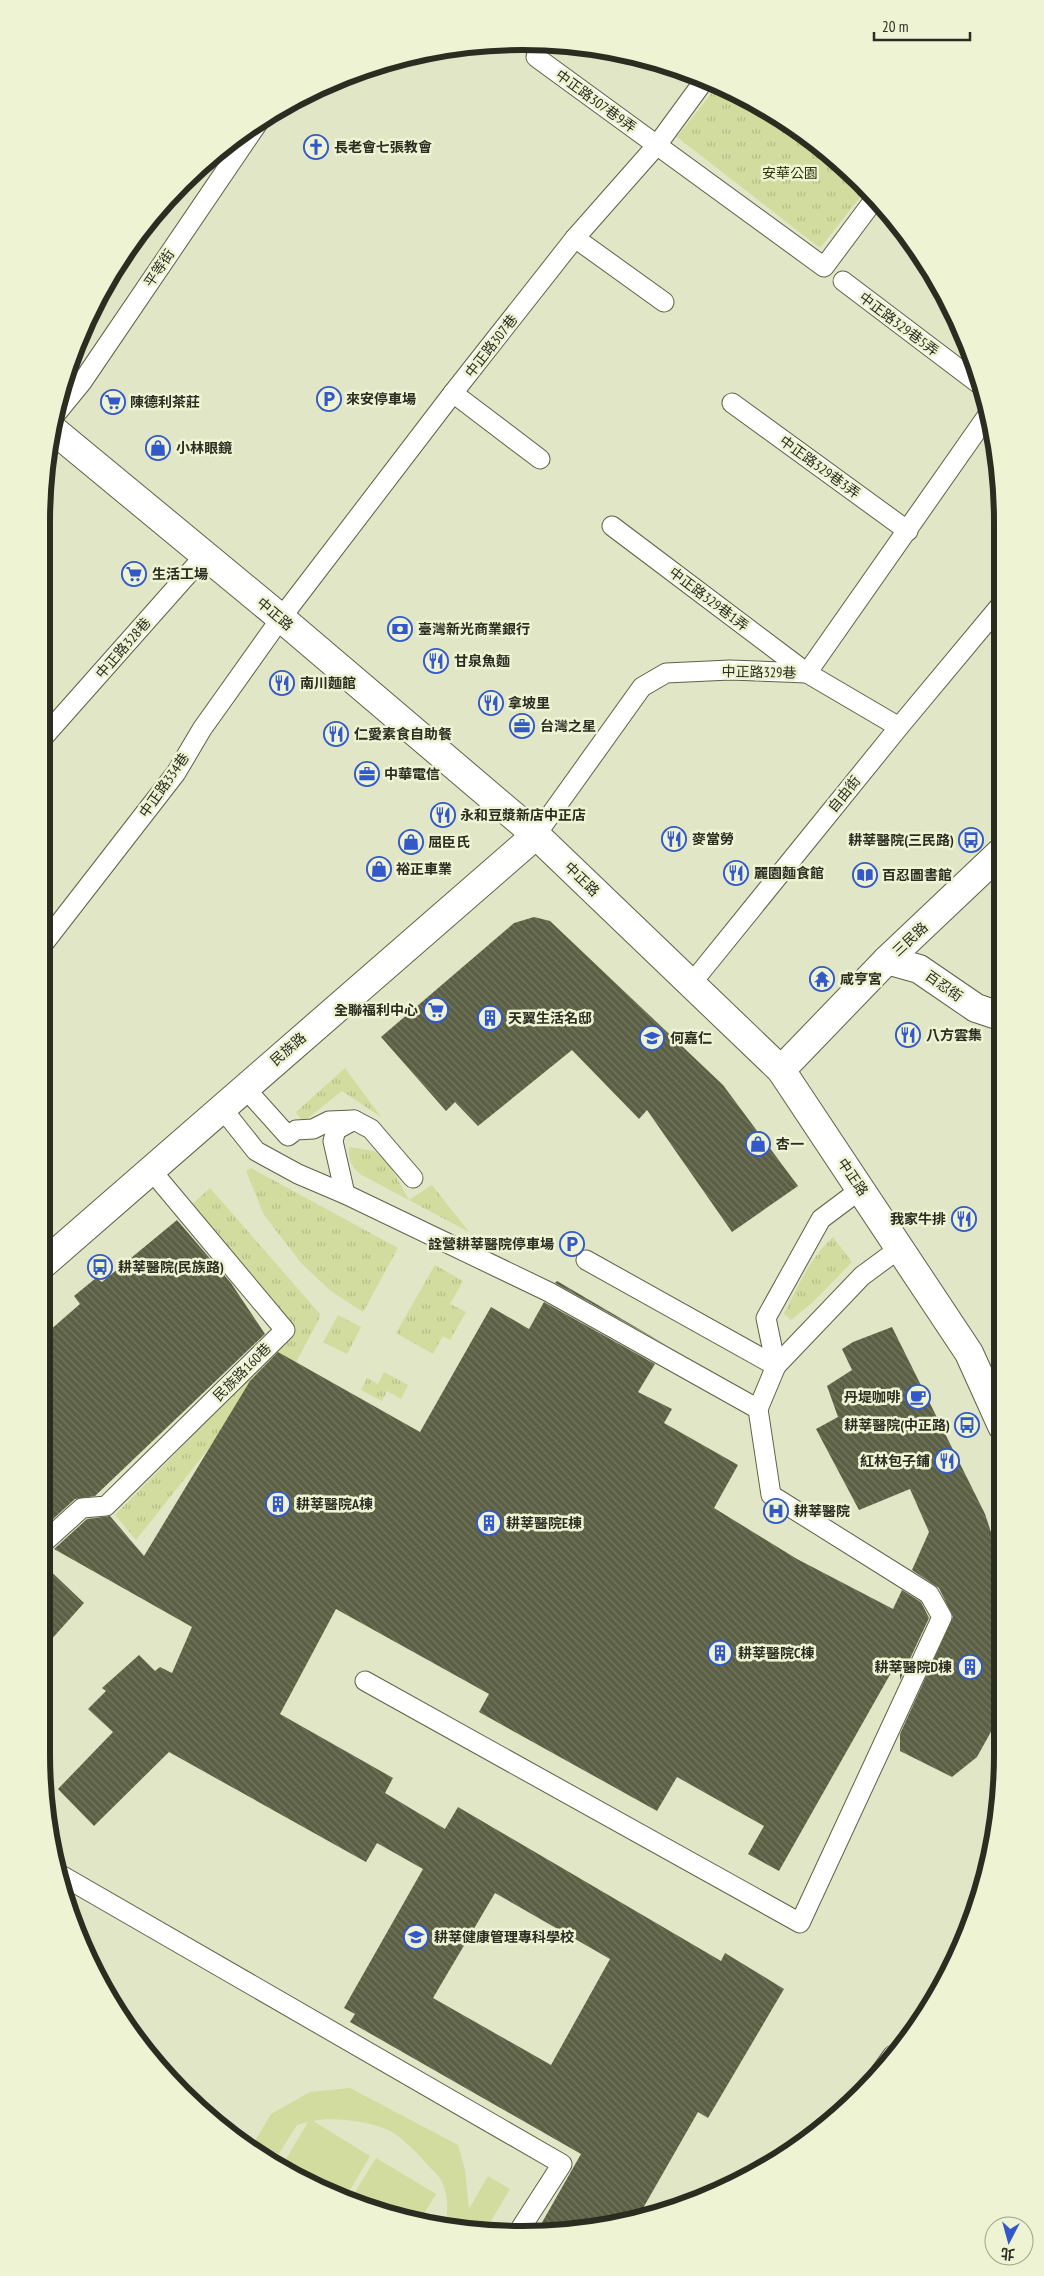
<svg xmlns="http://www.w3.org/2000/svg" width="1044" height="2276" font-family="'PT Sans Narrow','Noto Sans TC',sans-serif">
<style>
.grass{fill:url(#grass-tufts)}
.garden{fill:#d2dc9e}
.building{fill:url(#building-back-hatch);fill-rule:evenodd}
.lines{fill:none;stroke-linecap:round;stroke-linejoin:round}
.lane-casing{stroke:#5d6246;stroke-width:21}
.street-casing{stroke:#5d6246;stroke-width:30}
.secondary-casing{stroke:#5d6246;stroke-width:30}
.lane{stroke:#fff;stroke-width:19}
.street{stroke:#fff;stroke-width:28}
.secondary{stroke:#fff;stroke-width:28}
.labels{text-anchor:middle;stroke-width:5;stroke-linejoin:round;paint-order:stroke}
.street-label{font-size:14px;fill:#2b2d21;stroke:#edf3d3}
.poi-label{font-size:14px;font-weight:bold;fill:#2b2d21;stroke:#edf3d3;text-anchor:start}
.park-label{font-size:14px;fill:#30350c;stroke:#edf3d3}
.rim{fill:none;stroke:#2b2d21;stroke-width:6}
</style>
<defs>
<pattern id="grass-tufts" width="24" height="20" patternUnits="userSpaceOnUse" patternTransform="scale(1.25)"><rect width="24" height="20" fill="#d2dc9e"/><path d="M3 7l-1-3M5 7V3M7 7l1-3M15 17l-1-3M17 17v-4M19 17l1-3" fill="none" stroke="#b4bd88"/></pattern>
<pattern id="building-back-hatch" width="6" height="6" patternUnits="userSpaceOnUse" patternTransform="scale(1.25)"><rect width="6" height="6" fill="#5b6044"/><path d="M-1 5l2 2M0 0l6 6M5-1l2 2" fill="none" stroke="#747862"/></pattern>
</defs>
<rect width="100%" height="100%" fill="#e0e6c6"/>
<g class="grass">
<polygon points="718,85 814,140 865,191 820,248 677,137"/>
<polygon points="345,1068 381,1117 342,1091 303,1122 296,1112"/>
<path d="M349 1147 374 1151 388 1162 409 1200 432 1185 469 1232 360 1174C351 1166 348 1159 349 1147Z"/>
<polygon points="251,1168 398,1248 363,1312 331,1291 302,1264 264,1215 246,1171"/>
<polygon points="210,1188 320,1314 319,1319 296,1362 283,1355 136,1540 115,1515 295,1332 190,1206"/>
<path d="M833 1237 852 1262 813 1302 791 1320 784 1314C798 1286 810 1258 833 1237Z"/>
<polygon points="435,1265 463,1281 450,1304 466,1312 450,1340 443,1336 433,1354 396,1333"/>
<polygon points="338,1315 361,1327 347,1354 323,1342"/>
<polygon points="384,1372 408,1385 401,1399 387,1391 382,1401 361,1390 367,1378 378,1384"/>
</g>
<g class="garden">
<path d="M350 2088 458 2145 465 2170 469 2209 488 2176 510 2189 485 2231 445 2227C448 2211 449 2197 442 2182 439 2175 431 2169 427 2164 416 2152 406 2141 392 2132 375 2122 332 2116 313 2121L370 2156 347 2195 280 2169 308 2122 297 2125 273 2163 252 2146 271 2114 310 2092Z"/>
<polygon points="376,2158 436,2194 419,2222 352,2197"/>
</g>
<g class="building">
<polygon points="534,917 550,921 723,1085 798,1186 732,1232 647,1110 639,1119 572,1050 478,1126 455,1102 446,1111 381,1037 514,923"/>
<polygon points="177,1220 231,1283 265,1334 95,1496 75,1499 41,1530 41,1338 80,1304 74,1296 96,1278 102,1282"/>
<polygon points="557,1281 666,1345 555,1283"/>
<path d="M544 1302 655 1364 638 1392 672 1409 664 1423 738 1465 714 1508 797 1559 893 1609 902 1590 921 1602 929 1618 900 1680V1657L779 1871 748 1854 764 1826 677 1777 657 1811 479 1712 489 1694 336 1609 280 1714 393 1778 385 1793 445 1829 458 1807 721 1961 725 1953 784 1989 708 2118 698 2112 638 2217 616 2226 536 2233 581 2154 350 2022 355 2014 344 2008 423 1869 377 1843 366 1862 169 1752 94 1826 58 1789 113 1732 88 1709 106 1691 102 1688 139 1655 155 1671 160 1667 172 1673 192 1627 54 1549 87 1519 110 1516 144 1556 250 1381 278 1352 420 1432 491 1307 529 1329ZM495 1893 610 1959 551 2065 433 1998Z"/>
<polygon points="892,1327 985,1514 1002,1565 1003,1710 977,1757 952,1777 900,1751 900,1734 953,1617 939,1588 912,1570 929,1532 910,1489 859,1510 816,1429 838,1417 827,1386 852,1370 842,1349 853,1342"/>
<polygon points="41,1562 84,1603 41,1651"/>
</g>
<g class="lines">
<defs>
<g id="lane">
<polyline points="536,57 824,267 874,200"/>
<polyline points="575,238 664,302"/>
<polyline points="843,281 979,384"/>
<polyline points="453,393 540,459"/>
<polyline points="732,403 908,531"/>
<polyline points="55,415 82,382 260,120"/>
<polyline points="612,526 807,673 899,727"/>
<polyline points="41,740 205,555"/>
<polyline points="536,835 642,687 666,673 730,670 807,673 987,416"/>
<polyline points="41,947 176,773 202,729 281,618 453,393 575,238 657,145 706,78"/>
<polyline points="691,984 899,727 999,607"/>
<polyline points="244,1087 288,1136 296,1130 313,1129 329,1121 354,1120 371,1129 413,1178"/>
<polyline points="221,1107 256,1151 298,1174 345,1194 549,1292 758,1409"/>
<polyline points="345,1194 333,1141 336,1130 354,1120"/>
<polyline points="586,1260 776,1366"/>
<polyline points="776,1366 766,1318 821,1219 861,1189"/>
<polyline points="41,1545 82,1508 106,1506 285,1330 151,1170"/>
<polyline points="365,1681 800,1923 942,1617 929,1594 771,1495 758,1409 776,1366 862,1276 900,1248"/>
<polyline points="61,1875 562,2164 517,2234"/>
<polyline points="880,2073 893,2055"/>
</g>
<g id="street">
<polyline points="887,960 919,969 976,1008 1000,1016"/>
<polyline points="781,1070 887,960 1000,853"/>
</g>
<g id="secondary">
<polyline points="51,428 281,618 536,835 781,1070 969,1353 1002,1426"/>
<polyline points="41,1266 536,835"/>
</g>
</defs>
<use href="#lane" class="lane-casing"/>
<use href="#street" class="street-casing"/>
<use href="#secondary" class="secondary-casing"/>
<use href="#lane" class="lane"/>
<use href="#street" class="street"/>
<use href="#secondary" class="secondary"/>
</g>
<defs>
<symbol id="church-ring" viewBox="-11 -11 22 22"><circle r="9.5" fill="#edf3d3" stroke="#3358c9" stroke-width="1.5"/><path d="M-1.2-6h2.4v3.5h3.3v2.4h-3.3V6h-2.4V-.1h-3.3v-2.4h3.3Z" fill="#3358c9"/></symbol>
<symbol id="parking-ring" viewBox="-11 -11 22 22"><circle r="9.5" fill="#edf3d3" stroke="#3358c9" stroke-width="1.5"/><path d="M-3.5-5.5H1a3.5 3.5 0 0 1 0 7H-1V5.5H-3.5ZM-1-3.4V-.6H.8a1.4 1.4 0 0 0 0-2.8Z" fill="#3358c9"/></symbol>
<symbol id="supermarket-ring" viewBox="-11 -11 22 22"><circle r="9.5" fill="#edf3d3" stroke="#3358c9" stroke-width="1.5"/><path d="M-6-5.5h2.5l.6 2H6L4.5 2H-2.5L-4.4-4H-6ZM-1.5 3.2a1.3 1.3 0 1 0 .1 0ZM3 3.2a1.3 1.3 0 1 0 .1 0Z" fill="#3358c9"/></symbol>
<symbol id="shop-ring" viewBox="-11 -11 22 22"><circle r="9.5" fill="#edf3d3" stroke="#3358c9" stroke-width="1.5"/><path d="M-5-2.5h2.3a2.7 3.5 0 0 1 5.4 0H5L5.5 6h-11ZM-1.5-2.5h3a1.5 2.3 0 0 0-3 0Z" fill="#3358c9"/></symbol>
<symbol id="bank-ring" viewBox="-11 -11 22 22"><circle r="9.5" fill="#edf3d3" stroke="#3358c9" stroke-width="1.5"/><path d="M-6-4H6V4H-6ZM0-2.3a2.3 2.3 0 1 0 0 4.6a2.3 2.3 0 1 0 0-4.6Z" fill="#3358c9"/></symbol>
<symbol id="restaurant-ring" viewBox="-11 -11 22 22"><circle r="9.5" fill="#edf3d3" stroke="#3358c9" stroke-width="1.5"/><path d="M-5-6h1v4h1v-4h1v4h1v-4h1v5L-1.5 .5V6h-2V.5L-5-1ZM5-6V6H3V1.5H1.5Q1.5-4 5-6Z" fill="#3358c9"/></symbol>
<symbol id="office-ring" viewBox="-11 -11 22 22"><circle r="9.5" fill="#edf3d3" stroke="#3358c9" stroke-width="1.5"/><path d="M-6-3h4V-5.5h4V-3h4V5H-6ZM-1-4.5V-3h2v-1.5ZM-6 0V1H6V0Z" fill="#3358c9"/></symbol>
<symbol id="bus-ring" viewBox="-11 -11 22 22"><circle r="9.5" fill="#edf3d3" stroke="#3358c9" stroke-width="1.5"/><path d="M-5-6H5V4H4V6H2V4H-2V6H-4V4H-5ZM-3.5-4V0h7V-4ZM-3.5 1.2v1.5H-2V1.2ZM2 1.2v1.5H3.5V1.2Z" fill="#3358c9"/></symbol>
<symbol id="library-ring" viewBox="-11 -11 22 22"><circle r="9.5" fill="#edf3d3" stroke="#3358c9" stroke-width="1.5"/><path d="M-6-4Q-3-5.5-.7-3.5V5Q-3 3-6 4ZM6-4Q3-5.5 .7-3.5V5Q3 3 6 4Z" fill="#3358c9"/></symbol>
<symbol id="temple-ring" viewBox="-11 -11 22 22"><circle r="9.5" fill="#edf3d3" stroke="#3358c9" stroke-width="1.5"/><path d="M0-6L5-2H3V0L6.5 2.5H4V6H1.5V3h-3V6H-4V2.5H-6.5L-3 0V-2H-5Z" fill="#3358c9"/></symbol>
<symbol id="building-ring" viewBox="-11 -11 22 22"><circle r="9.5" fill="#edf3d3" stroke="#3358c9" stroke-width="1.5"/><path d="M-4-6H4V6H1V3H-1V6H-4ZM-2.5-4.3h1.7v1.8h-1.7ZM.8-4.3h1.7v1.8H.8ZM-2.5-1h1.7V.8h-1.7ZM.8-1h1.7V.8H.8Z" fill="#3358c9"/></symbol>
<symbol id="school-ring" viewBox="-11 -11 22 22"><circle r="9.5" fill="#edf3d3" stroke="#3358c9" stroke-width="1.5"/><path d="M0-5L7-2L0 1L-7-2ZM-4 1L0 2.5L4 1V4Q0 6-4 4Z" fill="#3358c9"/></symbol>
<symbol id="cafe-ring" viewBox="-11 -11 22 22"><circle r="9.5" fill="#edf3d3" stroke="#3358c9" stroke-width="1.5"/><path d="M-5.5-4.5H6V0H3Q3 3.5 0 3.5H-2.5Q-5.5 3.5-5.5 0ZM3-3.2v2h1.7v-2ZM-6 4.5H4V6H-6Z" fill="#3358c9"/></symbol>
<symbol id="hospital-ring" viewBox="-11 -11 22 22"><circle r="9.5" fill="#edf3d3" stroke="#3358c9" stroke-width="1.5"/><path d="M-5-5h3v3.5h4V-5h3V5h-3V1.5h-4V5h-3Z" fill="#3358c9"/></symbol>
<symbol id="university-ring" viewBox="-11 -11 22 22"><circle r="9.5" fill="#edf3d3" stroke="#3358c9" stroke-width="1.5"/><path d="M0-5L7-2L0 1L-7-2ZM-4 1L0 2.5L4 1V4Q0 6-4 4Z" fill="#3358c9"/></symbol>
</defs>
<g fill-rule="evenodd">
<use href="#church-ring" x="302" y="133" width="28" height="28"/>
<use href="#parking-ring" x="315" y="385" width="28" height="28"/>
<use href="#supermarket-ring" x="99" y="388" width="28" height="28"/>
<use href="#shop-ring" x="144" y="434" width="28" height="28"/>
<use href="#supermarket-ring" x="120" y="560" width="28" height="28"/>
<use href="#bank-ring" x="386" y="615" width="28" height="28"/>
<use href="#restaurant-ring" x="422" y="647" width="28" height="28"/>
<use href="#restaurant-ring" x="268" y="669" width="28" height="28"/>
<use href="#restaurant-ring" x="477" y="689" width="28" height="28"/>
<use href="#office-ring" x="508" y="712" width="28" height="28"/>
<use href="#restaurant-ring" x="322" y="720" width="28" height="28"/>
<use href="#office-ring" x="353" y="760" width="28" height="28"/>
<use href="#restaurant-ring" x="429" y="801" width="28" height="28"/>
<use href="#restaurant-ring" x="660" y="825" width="28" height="28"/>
<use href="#bus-ring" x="957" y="826" width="28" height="28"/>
<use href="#shop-ring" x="397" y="828" width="28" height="28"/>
<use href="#shop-ring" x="365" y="855" width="28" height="28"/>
<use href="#restaurant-ring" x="722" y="859" width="28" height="28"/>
<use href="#library-ring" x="851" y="861" width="28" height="28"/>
<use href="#temple-ring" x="808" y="965" width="28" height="28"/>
<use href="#supermarket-ring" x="422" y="996" width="28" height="28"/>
<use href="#building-ring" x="476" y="1004" width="28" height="28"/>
<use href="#restaurant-ring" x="894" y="1021" width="28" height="28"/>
<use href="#school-ring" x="638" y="1024" width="28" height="28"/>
<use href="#shop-ring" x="744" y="1130" width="28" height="28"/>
<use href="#restaurant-ring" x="950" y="1205" width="28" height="28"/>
<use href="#parking-ring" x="558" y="1230" width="28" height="28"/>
<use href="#bus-ring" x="86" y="1253" width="28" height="28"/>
<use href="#cafe-ring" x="904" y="1383" width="28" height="28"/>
<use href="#bus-ring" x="953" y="1411" width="28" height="28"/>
<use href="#restaurant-ring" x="933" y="1447" width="28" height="28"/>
<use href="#building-ring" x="264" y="1490" width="28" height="28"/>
<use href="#hospital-ring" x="762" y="1497" width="28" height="28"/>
<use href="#building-ring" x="475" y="1509" width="28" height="28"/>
<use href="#building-ring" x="706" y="1639" width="28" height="28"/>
<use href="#building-ring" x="956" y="1653" width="28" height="28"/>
<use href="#university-ring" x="402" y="1923" width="28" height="28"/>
</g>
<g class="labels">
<g class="street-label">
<text transform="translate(596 101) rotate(36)" y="5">中正路307巷9弄</text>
<text transform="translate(159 268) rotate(-56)" y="5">平等街</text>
<text transform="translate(899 324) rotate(37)" y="5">中正路329巷5弄</text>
<text transform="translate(491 346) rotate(-52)" y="5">中正路307巷</text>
<text transform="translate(820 467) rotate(36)" y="5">中正路329巷3弄</text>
<text transform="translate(709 599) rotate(37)" y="5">中正路329巷1弄</text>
<text transform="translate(275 614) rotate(40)" y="5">中正路</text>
<text transform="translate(123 648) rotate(-49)" y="5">中正路328巷</text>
<text transform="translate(759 672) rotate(1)" y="5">中正路329巷</text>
<text transform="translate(164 785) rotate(-55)" y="5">中正路334巷</text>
<text transform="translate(844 794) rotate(-51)" y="5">自由街</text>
<text transform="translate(582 879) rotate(44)" y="5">中正路</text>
<text transform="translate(910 939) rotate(-43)" y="5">三民路</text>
<text transform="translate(944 986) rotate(35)" y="5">百忍街</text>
<text transform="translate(288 1049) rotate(-41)" y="5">民族路</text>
<text transform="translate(853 1177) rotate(56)" y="5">中正路</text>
<text transform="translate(242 1372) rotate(-45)" y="5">民族路160巷</text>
</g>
<g class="poi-label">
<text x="334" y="152">長老會七張教會</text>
<text x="346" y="404">來安停車場</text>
<text x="130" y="407">陳德利茶莊</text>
<text x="176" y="453">小林眼鏡</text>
<text x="152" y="579">生活工場</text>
<text x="418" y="634">臺灣新光商業銀行</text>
<text x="454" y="666">甘泉魚麵</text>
<text x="300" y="688">南川麵館</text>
<text x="508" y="708">拿坡里</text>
<text x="540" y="731">台灣之星</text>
<text x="354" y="739">仁愛素食自助餐</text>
<text x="384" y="779">中華電信</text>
<text x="460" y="820">永和豆漿新店中正店</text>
<text x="692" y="844">麥當勞</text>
<text x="954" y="845" text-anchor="end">耕莘醫院(三民路)</text>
<text x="428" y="847">屈臣氏</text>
<text x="396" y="874">裕正車業</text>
<text x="754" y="878">麗園麵食館</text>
<text x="882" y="880">百忍圖書館</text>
<text x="840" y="984">咸亨宮</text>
<text x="418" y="1015" text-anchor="end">全聯福利中心</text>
<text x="508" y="1023">天翼生活名邸</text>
<text x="926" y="1040">八方雲集</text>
<text x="670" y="1043">何嘉仁</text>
<text x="776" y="1149">杏一</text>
<text x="946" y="1224" text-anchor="end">我家牛排</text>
<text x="554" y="1249" text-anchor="end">詮營耕莘醫院停車場</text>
<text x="118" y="1272">耕莘醫院(民族路)</text>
<text x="900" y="1402" text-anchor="end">丹堤咖啡</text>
<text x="950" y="1430" text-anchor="end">耕莘醫院(中正路)</text>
<text x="930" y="1466" text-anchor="end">紅林包子鋪</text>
<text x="296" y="1509">耕莘醫院A棟</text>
<text x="794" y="1516">耕莘醫院</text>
<text x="506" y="1528">耕莘醫院E棟</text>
<text x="738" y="1658">耕莘醫院C棟</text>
<text x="952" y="1672" text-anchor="end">耕莘醫院D棟</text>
<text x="434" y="1942">耕莘健康管理專科學校</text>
</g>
<g class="park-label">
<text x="790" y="178">安華公園</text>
</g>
</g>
<path d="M0 0H1044V2276H0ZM522 50H522A472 472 0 0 1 994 522V1754A472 472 0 0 1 522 2226H522A472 472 0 0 1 50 1754V522A472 472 0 0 1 522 50Z" fill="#edf3d3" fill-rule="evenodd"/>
<path class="rim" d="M522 50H522A472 472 0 0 1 994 522V1754A472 472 0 0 1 522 2226H522A472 472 0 0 1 50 1754V522A472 472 0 0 1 522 50Z"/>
<g transform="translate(1009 2241) rotate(186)"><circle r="24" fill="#edf3d3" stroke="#9fa48c"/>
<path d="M0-4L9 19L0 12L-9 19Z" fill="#3358c9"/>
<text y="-8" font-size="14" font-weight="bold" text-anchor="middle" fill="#2b2d21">北</text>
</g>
<path d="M874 32v8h96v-8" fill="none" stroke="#2b2d21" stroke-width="2.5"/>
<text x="882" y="32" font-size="15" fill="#2b2d21" stroke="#edf3d3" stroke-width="4" paint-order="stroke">20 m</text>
</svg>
